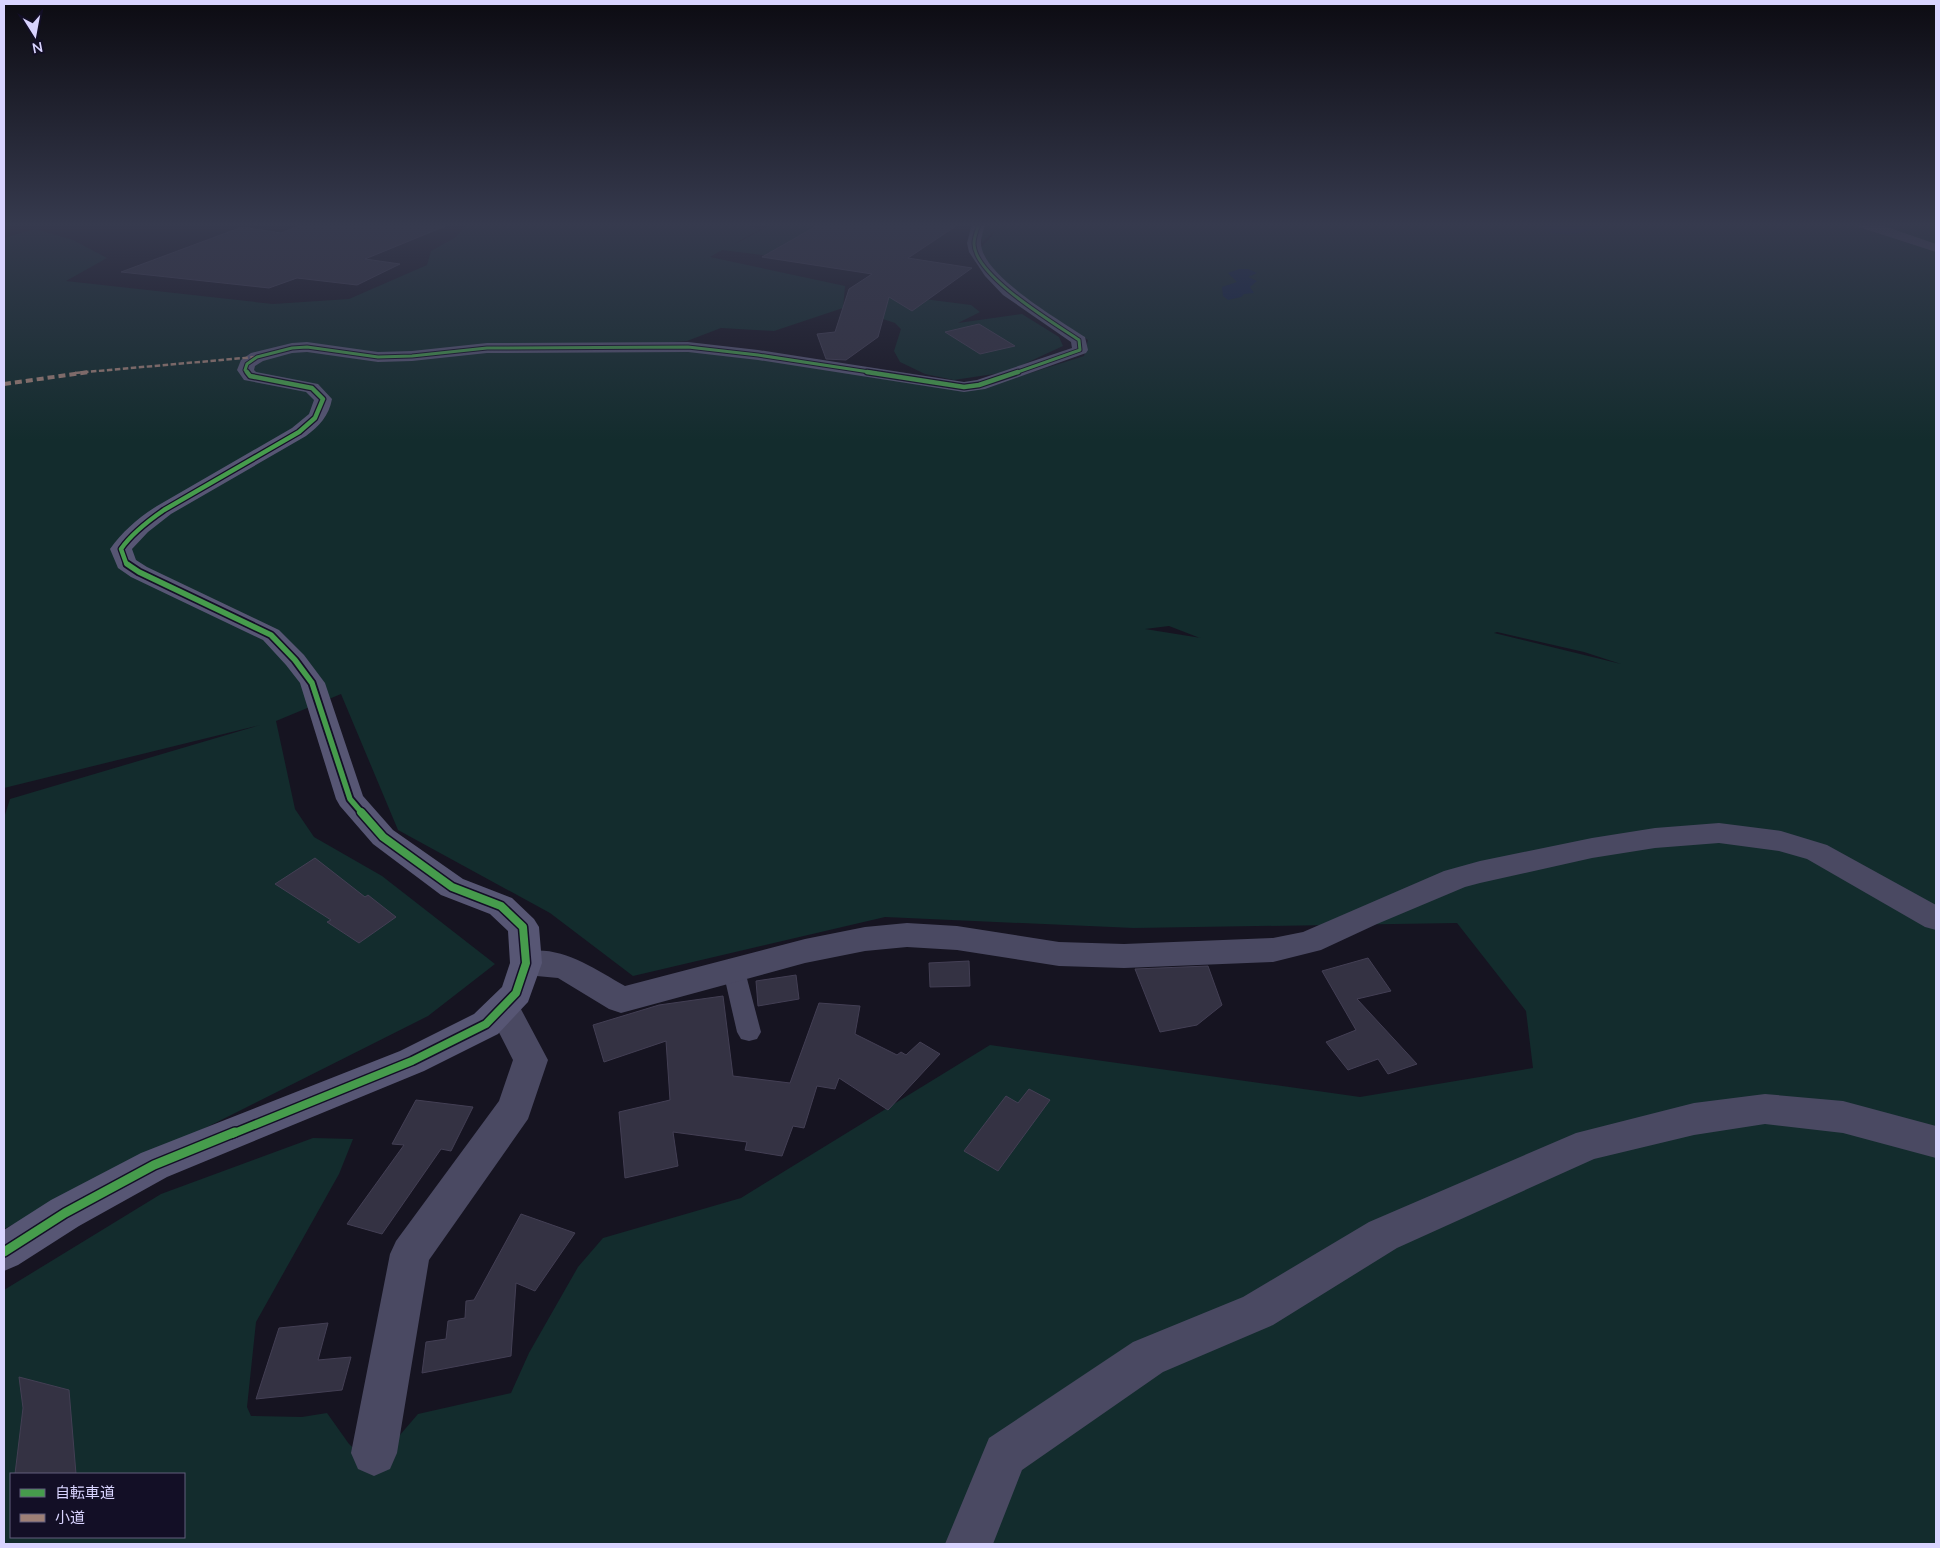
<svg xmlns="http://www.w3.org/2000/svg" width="1940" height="1548" font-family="Mulish,'Noto Sans JP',sans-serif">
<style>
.green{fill:#132c2d;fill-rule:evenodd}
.water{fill:#0d2144}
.building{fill:#343243;stroke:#433f54}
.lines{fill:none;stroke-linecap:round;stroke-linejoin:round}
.lane{fill:#4a4962;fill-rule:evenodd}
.street{fill:#4a4962;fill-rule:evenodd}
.secondary{fill:#575674;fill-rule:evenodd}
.quiet-far1{stroke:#9e8076;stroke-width:2.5;stroke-dasharray:5.5 2.5;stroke-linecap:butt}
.quiet{stroke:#9e8076;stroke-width:4;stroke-dasharray:7 4;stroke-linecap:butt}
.cycleway-far4-casing{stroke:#130f26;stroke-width:5}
.cycleway-far3-casing{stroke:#130f26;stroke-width:7}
.cycleway-far2-casing{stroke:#130f26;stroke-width:9}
.cycleway-far1-casing{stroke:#130f26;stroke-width:11}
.cycleway-casing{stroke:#130f26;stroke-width:12}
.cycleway-far4{stroke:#469c4c;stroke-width:3}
.cycleway-far3{stroke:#469c4c;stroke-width:4.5}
.cycleway-far2{stroke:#469c4c;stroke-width:5.5}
.cycleway-far1{stroke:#469c4c;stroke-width:8}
.cycleway{stroke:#469c4c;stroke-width:9}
</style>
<rect width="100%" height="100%" fill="#161421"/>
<g class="green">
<path d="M466 224H743L760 229 731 246 773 224H820L769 256 722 250 710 257 845 286 843 308 774 331 721 328 687 341 603 347 683 349 980 389 1084 356 1088 340 1005 286 976 252 991 237 995 230 982 243V224H1936V1544H4V1290L161 1194 313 1138 353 1139 339 1174 256 1322 247 1407 251 1416 302 1417 327 1413 349 1444 361 1455 387 1450 418 1414 511 1393 529 1353 578 1267 603 1238 741 1198 990 1045 1360 1097 1533 1068 1526 1011 1457 923 1134 928 885 917 633 976 550 913 398 830 341 694 276 721 295 809 314 837 382 876 495 964 428 1016 4 1229V818L10 799 260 725 4 788V238L35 229 73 240 107 258 66 281 273 304 349 299 427 265 431 251 456 237ZM1169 626 1200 638H1201L1145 629ZM1497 632 1584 652 1621 664 1494 633ZM11 1474H184V1537H11Z"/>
<polygon points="868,289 924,299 971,305 980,312 958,323 1022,314 1059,337 1063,346 1007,372 954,380 925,374 900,362 894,351 901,329 895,323 868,314"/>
</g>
<g class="water">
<polygon points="1549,224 1600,224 1601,227 1576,234 1569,233 1571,235 1552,233 1542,227"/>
<polygon points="1239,269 1248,269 1257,273 1248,277 1257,281 1250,287 1254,293 1244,294 1241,297 1228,300 1223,296 1222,287 1237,282 1228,273"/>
</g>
<g class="building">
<polygon points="304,224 367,227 374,224 448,225 365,259 400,264 357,285 297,278 269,288 121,272 242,227 281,233"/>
<polygon points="820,224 959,224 908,258 972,268 912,311 889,297 878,337 846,360 826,359 817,334 835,332 849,289 872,274 762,257"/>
<polygon points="979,324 1015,346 980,354 945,332"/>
<polygon points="315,858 365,897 368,895 396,917 359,943 327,922 331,920 275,884"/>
<polygon points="1368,958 1391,991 1357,999 1417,1064 1388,1074 1378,1059 1348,1070 1326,1042 1356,1030 1322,971"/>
<polygon points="969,961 970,986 930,987 929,963"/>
<polygon points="1208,966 1222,1005 1197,1025 1160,1032 1135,969"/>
<polygon points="796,975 799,999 758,1006 756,981"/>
<polygon points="723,996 733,1076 790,1083 819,1003 860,1006 855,1034 897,1055 901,1052 906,1055 920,1042 940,1054 888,1110 839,1078 835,1089 817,1086 804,1128 793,1126 782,1156 745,1150 747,1142 673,1132 678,1166 625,1178 619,1112 670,1100 666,1041 604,1062 593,1025 659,1005"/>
<polygon points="1029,1089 1050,1100 998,1171 964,1151 1006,1096 1018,1103"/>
<polygon points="416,1100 473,1107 451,1151 441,1149 382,1234 347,1224 404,1145 392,1144"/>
<polygon points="521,1214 575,1233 535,1291 516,1283 511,1356 422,1373 426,1342 446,1339 448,1321 465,1318 466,1301 474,1300"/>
<polygon points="328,1323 318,1360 351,1357 342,1390 256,1399 279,1328"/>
<polygon points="19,1377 69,1390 76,1474 15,1474 23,1408"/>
</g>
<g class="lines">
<polygon class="lane" points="734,963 742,965 745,971 761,1032 757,1039 749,1041 741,1039 737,1032 723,971 726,965"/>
<g class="street">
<polygon points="1858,224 1878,224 1936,244 1936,252 1859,227"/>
<path d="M1719 823 1781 831 1827 845 1936 905V930L1925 927 1807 859 1779 851 1719 843 1655 848 1592 858 1480 883 1465 887 1377 924 1321 950 1273 962 1124 968 1059 966 957 950 907 947 865 951 805 963 621 1013 609 1009 558 978 526 975 515 972 510 963 515 954C556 941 590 966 625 986L805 939 865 927 907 923 957 926 1059 942 1124 944 1273 938 1303 932 1444 871 1480 861 1592 838 1655 828Z"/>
<polygon points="503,994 515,998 548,1060 528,1119 429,1260 397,1453 390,1469 374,1476 358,1469 351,1453 390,1254 396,1241 499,1101 513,1060 486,1007 491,998"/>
<polygon points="1765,1094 1843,1101 1936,1126 1936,1158 1843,1133 1765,1124 1694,1135 1594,1159 1397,1248 1273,1325 1163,1372 1022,1470 993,1544 945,1544 989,1438 1133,1342 1243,1297 1369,1222 1576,1133 1694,1103"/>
</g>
<path class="secondary" d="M972 224H985C984 230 981 237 981 243 981 275 1060 320 1085 337L1088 350 1086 353 985 389 964 392 758 360 688 352 487 353 412 361 378 362 307 352 292 353 263 361 255 366 254 370 256 372 318 384 332 399C329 416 319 426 306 436L171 514 148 532 132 549 136 560 147 567 279 630 304 655 325 683 363 796 393 830 463 879 512 898 534 919 539 927 542 963 528 1002 498 1034 424 1071 167 1177 79 1226 18 1265 4 1271V1230L51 1200 141 1153 400 1051 474 1014 502 987 510 963 508 931 490 914 441 895 373 844 340 806 336 799 300 683 286 665 263 640 131 577 118 568 110 549C123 531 138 518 157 506L292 428 309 414 314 400 306 392 244 380 237 370 241 360 251 353 292 343 307 342 378 352 412 351 487 343 688 342 758 350 964 382 977 380 1072 348 1071 342 1003 295 985 276 969 252 967 243Z"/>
<polyline class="quiet-far1" points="75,373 255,357"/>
<polyline class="quiet" points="4,384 89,372"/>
<defs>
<g id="cycleway-far4">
<path d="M979 224C977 230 974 237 974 243 973 275 1054 323 1079 340L1080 350 1015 373"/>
<polyline points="248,373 245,370 247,364 257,357 292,348 307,347 378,357 412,356 487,348 688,347 758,355 876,373"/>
</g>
<g id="cycleway-far3">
<polyline points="867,372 964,387 979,385 1018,372"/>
<path d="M129 565 126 563 121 549C132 533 148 521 164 510L299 432 315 418 323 399 312 388 250 376 247 372"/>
</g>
<polyline id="cycleway-far2" points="127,564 139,572 271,635 295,660 312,683 350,799 362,813"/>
<polyline id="cycleway-far1" points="232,1134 412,1061 486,1024 516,993 526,963 523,927 501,906 452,887 383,837 361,812"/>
<polyline id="cycleway" points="4,1252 65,1213 154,1165 235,1132"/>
</defs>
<use href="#cycleway-far4" class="cycleway-far4-casing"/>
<use href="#cycleway-far3" class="cycleway-far3-casing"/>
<use href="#cycleway-far2" class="cycleway-far2-casing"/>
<use href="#cycleway-far1" class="cycleway-far1-casing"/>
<use href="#cycleway" class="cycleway-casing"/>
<use href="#cycleway-far4" class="cycleway-far4"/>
<use href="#cycleway-far3" class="cycleway-far3"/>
<use href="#cycleway-far2" class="cycleway-far2"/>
<use href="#cycleway-far1" class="cycleway-far1"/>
<use href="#cycleway" class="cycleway"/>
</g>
<linearGradient id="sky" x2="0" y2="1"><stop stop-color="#0c0b12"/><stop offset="0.51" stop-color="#363a4e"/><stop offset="1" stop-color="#363a4e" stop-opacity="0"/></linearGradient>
<rect width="1940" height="441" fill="url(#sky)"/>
<rect width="1940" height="1548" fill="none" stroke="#d9d4ff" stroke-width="10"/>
<rect x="10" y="1473" width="175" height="65" fill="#130f26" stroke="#625e7d"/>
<rect x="20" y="1489" width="25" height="8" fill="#469c4c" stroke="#625e7d"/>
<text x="55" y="1498" font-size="15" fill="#d9d4ff">自転車道</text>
<rect x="20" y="1514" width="25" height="8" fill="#9e8076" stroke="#625e7d"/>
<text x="55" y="1523" font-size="15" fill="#d9d4ff">小道</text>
<g transform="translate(35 35) rotate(169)" stroke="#130f26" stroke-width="4" paint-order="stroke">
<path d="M0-4L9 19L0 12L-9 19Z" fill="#d9d4ff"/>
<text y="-8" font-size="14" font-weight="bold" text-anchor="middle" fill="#d9d4ff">N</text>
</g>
</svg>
